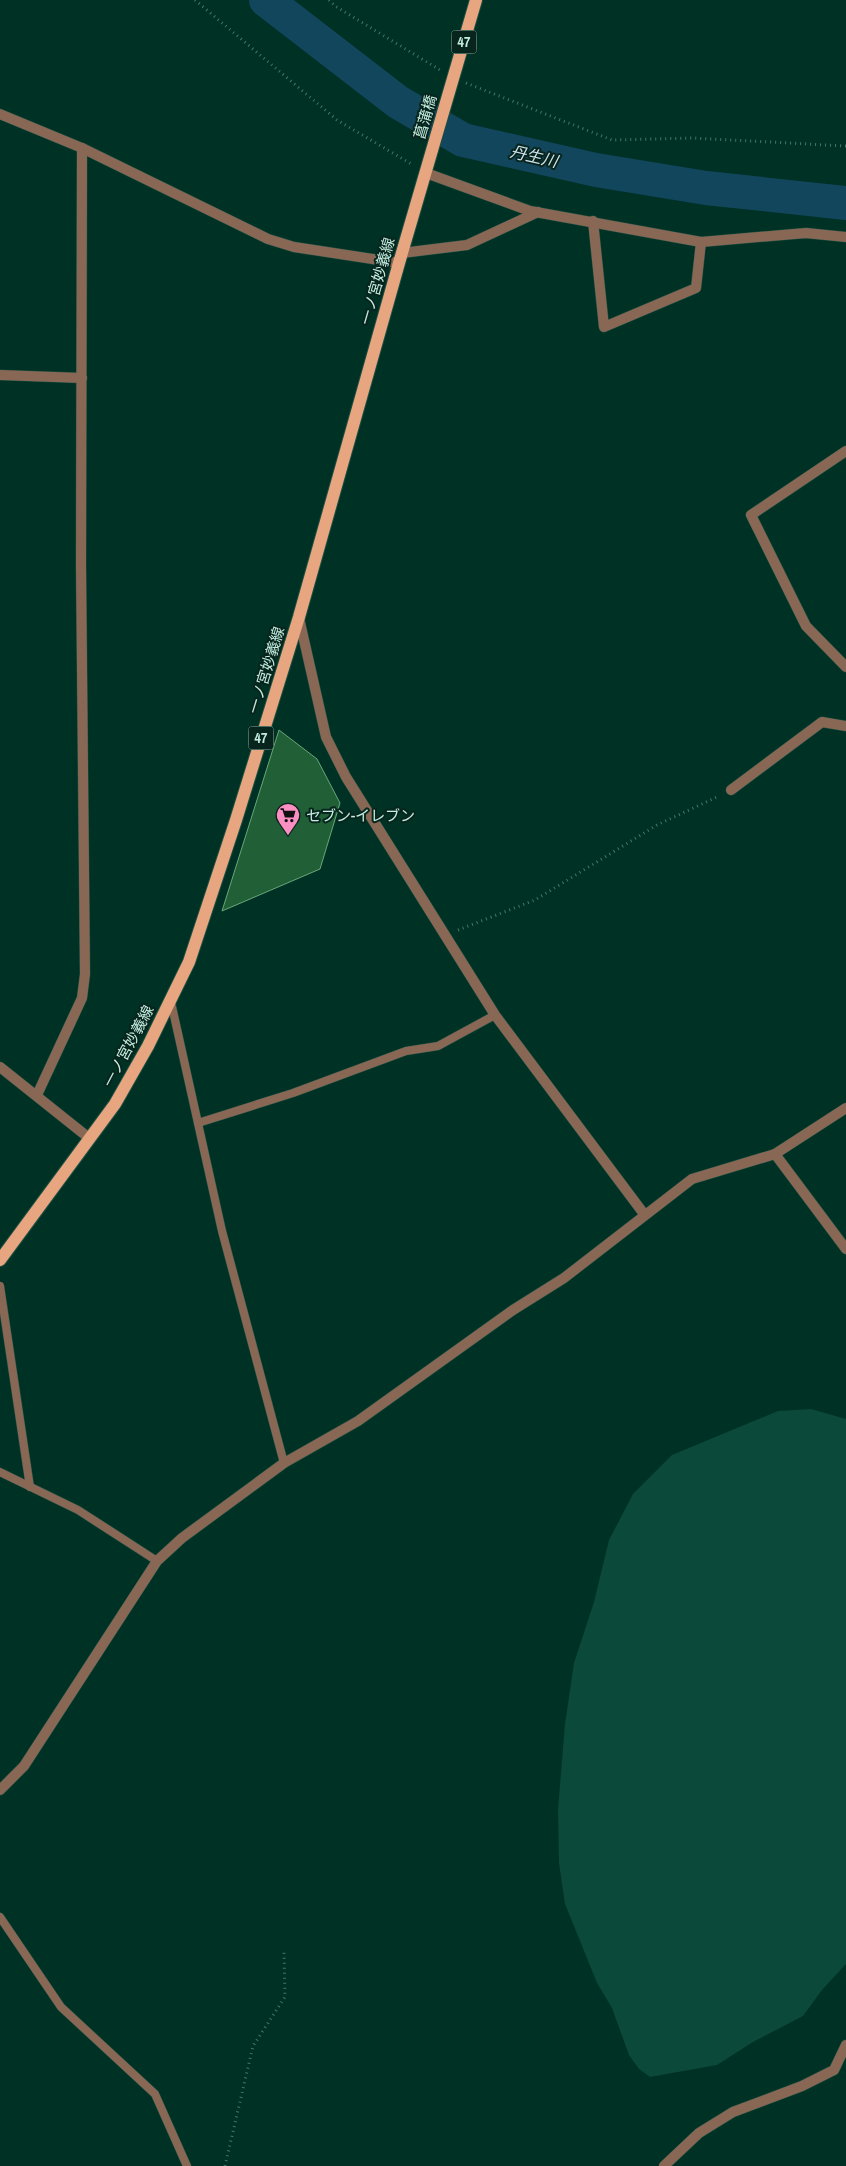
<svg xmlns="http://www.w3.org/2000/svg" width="846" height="2166" font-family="'Archivo Narrow','Noto Sans JP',sans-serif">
<rect width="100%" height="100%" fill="#003125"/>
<polygon fill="#0b493a" points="811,1409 846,1419 846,1964 822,1990 803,2016 753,2042 717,2065 650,2077 639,2069 629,2055 612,2008 597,1983 565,1904 559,1863 558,1810 565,1724 574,1663 594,1602 609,1540 633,1494 672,1455 778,1411"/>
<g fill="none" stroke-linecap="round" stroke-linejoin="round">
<polyline stroke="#11465d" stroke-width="34" points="266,0 398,102 463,140 596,170 706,188 846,203"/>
</g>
<polygon fill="#216037" stroke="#68a779" points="279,730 317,759 340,803 320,869 222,911"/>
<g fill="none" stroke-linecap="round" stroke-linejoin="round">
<g stroke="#1f4f43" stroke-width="9">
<g id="service">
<polyline points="171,1002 222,1231 284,1463"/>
<polyline points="198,1123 293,1093 406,1051 438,1046 495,1015"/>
<polyline points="0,1286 30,1487"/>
<polyline points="0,1472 78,1510 157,1561"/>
<polyline points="0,1917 61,2007 155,2094 187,2166"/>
</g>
</g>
<g stroke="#1f4f43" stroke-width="11">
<g id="minor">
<polyline points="0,114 82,148 268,239 294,247 399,263"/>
<polyline points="426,173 530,211 701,242 806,233 846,237"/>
<polyline points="593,221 604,327 696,288 701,242"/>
<polyline points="402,253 467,245 538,212"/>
<polyline points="0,375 82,378"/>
<polyline points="846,451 751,515 806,626 846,667"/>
<polyline points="299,618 326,737 346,777 495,1015 644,1214"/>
<polyline points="731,790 822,722 846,726"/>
<polyline points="37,1095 82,998 85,974 81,565 82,148"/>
<polyline points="775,1154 846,1249"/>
<polyline points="0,1790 24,1766 157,1561 182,1538 284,1463 358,1421 513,1310 564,1278 692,1179 775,1154 846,1108"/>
<polyline points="664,2166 699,2133 733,2112 802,2086 834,2070 846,2045"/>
</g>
</g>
<g stroke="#1f4f43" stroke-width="11">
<polyline id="tertiary" points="0,1067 89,1138"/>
</g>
<g stroke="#1f4f43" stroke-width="14">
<polyline id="primary" points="0,1260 115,1104 148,1046 189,962 236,820 299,617 399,263 476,0"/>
</g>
<g stroke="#477568" stroke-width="3" stroke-dasharray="1 4" stroke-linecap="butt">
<polyline points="195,0 337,120 413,165"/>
<polyline points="329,0 335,6 440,70"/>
<polyline points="466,83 612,140 693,138 846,146"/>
<polyline points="458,930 535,900 657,825 719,796"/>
<polyline points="225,2166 253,2046 285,1997 284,1951"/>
</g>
<use href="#service" stroke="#886855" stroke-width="8"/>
<use href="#minor" stroke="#886855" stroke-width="10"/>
<use href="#tertiary" stroke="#886855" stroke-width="10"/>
<use href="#primary" stroke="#e7a67f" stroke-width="12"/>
</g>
<defs>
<g id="supermarket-pin" transform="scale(1.25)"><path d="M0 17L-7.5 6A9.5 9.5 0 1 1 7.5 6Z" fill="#fc8fc1" stroke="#08251d"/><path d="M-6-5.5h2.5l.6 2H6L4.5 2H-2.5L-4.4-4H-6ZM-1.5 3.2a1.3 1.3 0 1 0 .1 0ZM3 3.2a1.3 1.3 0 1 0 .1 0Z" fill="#111"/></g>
</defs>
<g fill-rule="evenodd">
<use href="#supermarket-pin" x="288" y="815"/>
</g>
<g text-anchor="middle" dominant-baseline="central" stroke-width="4" stroke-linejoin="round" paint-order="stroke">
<g fill="#08251d" stroke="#8cb1a5" stroke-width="1">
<rect x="451.5" y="30.5" width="25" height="23" rx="4"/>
<rect x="248.5" y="726.5" width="25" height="23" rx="4"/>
</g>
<g font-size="14" font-weight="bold" fill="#c4eddf">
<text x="464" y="42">47</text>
<text x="261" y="738">47</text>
</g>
<g font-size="15" fill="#c4eddf" stroke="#08251d">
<text transform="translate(425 117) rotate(-74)">菖蒲橋</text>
<text transform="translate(377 281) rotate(-74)">一ノ宮妙義線</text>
<text transform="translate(266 670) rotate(-73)">一ノ宮妙義線</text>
<text transform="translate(128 1046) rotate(-62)">一ノ宮妙義線</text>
</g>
<g font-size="15" fill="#c4eddf" stroke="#08251d" text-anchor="start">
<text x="306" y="815">セブン-イレブン</text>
</g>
<g font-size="16" font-style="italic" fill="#cfe4f0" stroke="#08251d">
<text transform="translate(534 156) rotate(13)">丹生川</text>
</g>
</g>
</svg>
